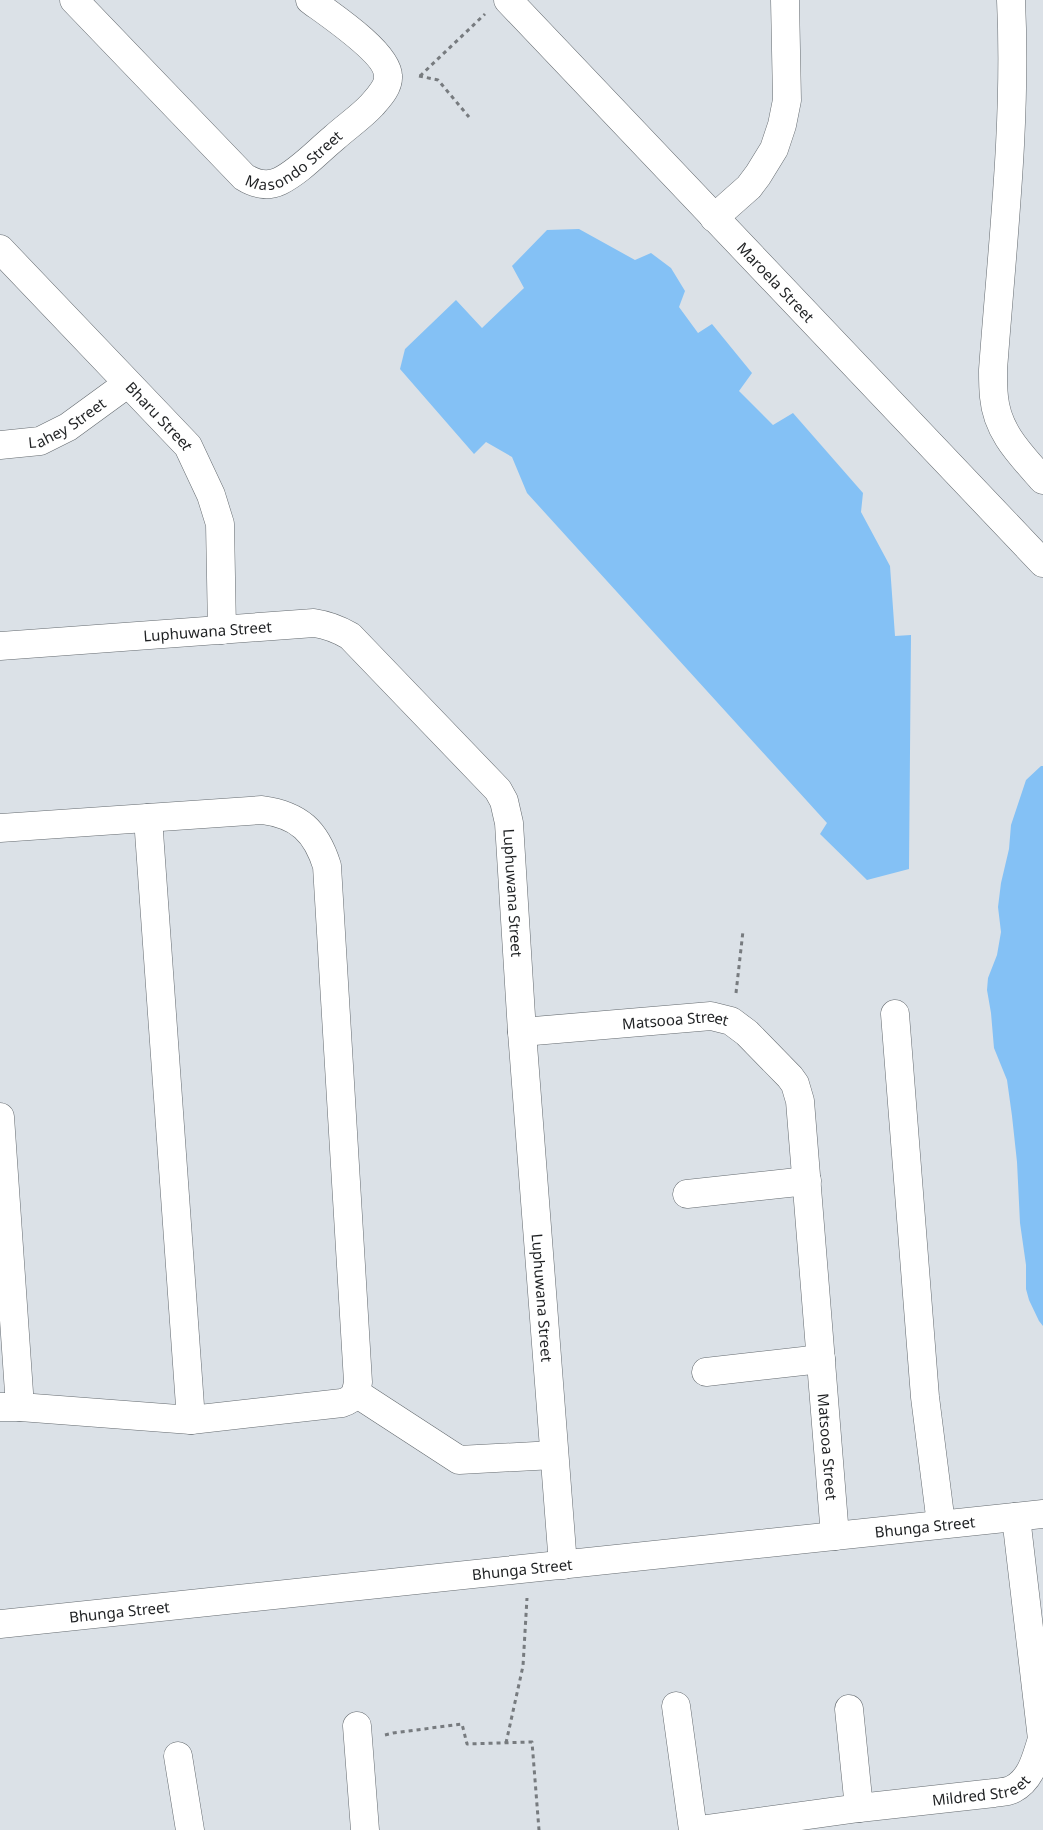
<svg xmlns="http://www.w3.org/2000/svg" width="1043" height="1830" font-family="'Noto Sans',sans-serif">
<rect width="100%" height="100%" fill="#dbe1e7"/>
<g fill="#84c1f5">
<polygon points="579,229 635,260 651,253 671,268 685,291 679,307 698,333 712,324 752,373 739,391 773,425 793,413 863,493 861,512 890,566 895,636 911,635 909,869 867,880 820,834 827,823 527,493 512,457 486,442 474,454 400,369 405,349 456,300 482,328 524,288 512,266 547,230"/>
<polygon points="1041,766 1043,766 1043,1326 1039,1321 1029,1300 1026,1289 1026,1265 1020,1223 1017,1162 1012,1116 1007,1080 994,1048 991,1013 987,990 988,978 997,955 1001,932 998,907 1001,883 1009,849 1011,825 1026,780"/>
</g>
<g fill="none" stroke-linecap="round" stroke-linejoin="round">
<g stroke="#646a6f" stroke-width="29">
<g id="minor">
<path id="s1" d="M74 0 244 177C255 184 268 187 280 181 300 171 317 152 334 138 346 127 361 117 372 105 378 98 389 87 388 76 388 53 329 14 310 0"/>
<path id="s2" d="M508 0 1043 563"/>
<path d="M1011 0C1017 123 1002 247 993 370 993 379 993 388 994 397 997 432 1021 455 1043 480"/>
<polyline points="714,218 749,187 758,175 774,149 782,125 787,100 785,0"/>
<path id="s3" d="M0 249 188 446 211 495 220 524 222 630"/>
<path id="s4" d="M0 445 40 441 68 427 127 384"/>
<path id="s5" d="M0 646 314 623C328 625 338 629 350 636L498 790 504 801 509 823 522 1032 563 1565"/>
<polyline points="148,818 191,1420"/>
<path d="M0 828 262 810C299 815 316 831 327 866L358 1382C356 1394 354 1399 342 1403L191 1420 20 1407H0"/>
<polyline points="895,1014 925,1397 941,1524"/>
<path id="s6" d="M522 1032 711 1016 731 1021 747 1033 790 1077 795 1084 800 1101 835 1536"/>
<polyline points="0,1117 20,1407"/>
<polyline points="687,1194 807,1181"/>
<polyline points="706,1372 821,1359"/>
<polyline points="356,1393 459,1460 554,1455"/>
<path id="s7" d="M0 1624 1043 1514"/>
<polyline points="676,1706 693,1830"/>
<polyline points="849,1709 859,1808"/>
<polyline points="357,1726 365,1830"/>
<polyline points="178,1756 190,1830"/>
<path id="s8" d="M699 1830 859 1808 994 1793C1000 1792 1008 1792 1013 1789 1032 1779 1036 1757 1042 1739L1016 1517"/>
</g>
</g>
<g stroke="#777b7f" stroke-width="3" stroke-dasharray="4 4" stroke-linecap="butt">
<polyline points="419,76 438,80 469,117"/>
<polyline points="420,76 485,14"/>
<polyline points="736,993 743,931"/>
<polyline points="385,1735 393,1733 462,1724 467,1744 532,1742 539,1830"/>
<polyline points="506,1743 523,1666 527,1598"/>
</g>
<use href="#minor" stroke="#fff" stroke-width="28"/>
</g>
<g text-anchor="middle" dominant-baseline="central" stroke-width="5" stroke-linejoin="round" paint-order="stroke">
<g font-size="15" fill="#1f2123" stroke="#e8eef4">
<text stroke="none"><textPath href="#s1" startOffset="304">Masondo Street</textPath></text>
<text stroke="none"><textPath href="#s2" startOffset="389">Maroela Street</textPath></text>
<text stroke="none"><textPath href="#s3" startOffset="231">Bharu Street</textPath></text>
<text stroke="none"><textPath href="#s4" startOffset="72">Lahey Street</textPath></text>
<text stroke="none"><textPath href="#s5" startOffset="208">Luphuwana Street</textPath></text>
<text stroke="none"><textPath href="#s5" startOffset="672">Luphuwana Street</textPath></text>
<text stroke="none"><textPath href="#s6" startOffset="154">Matsooa Street</textPath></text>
<text stroke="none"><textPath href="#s5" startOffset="1078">Luphuwana Street</textPath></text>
<text stroke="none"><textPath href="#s6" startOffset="665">Matsooa Street</textPath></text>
<text stroke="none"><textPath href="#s7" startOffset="930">Bhunga Street</textPath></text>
<text stroke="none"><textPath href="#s7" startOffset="525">Bhunga Street</textPath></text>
<text stroke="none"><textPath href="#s7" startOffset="120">Bhunga Street</textPath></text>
<text stroke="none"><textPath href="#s8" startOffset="285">Mildred Street</textPath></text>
</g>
</g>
</svg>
